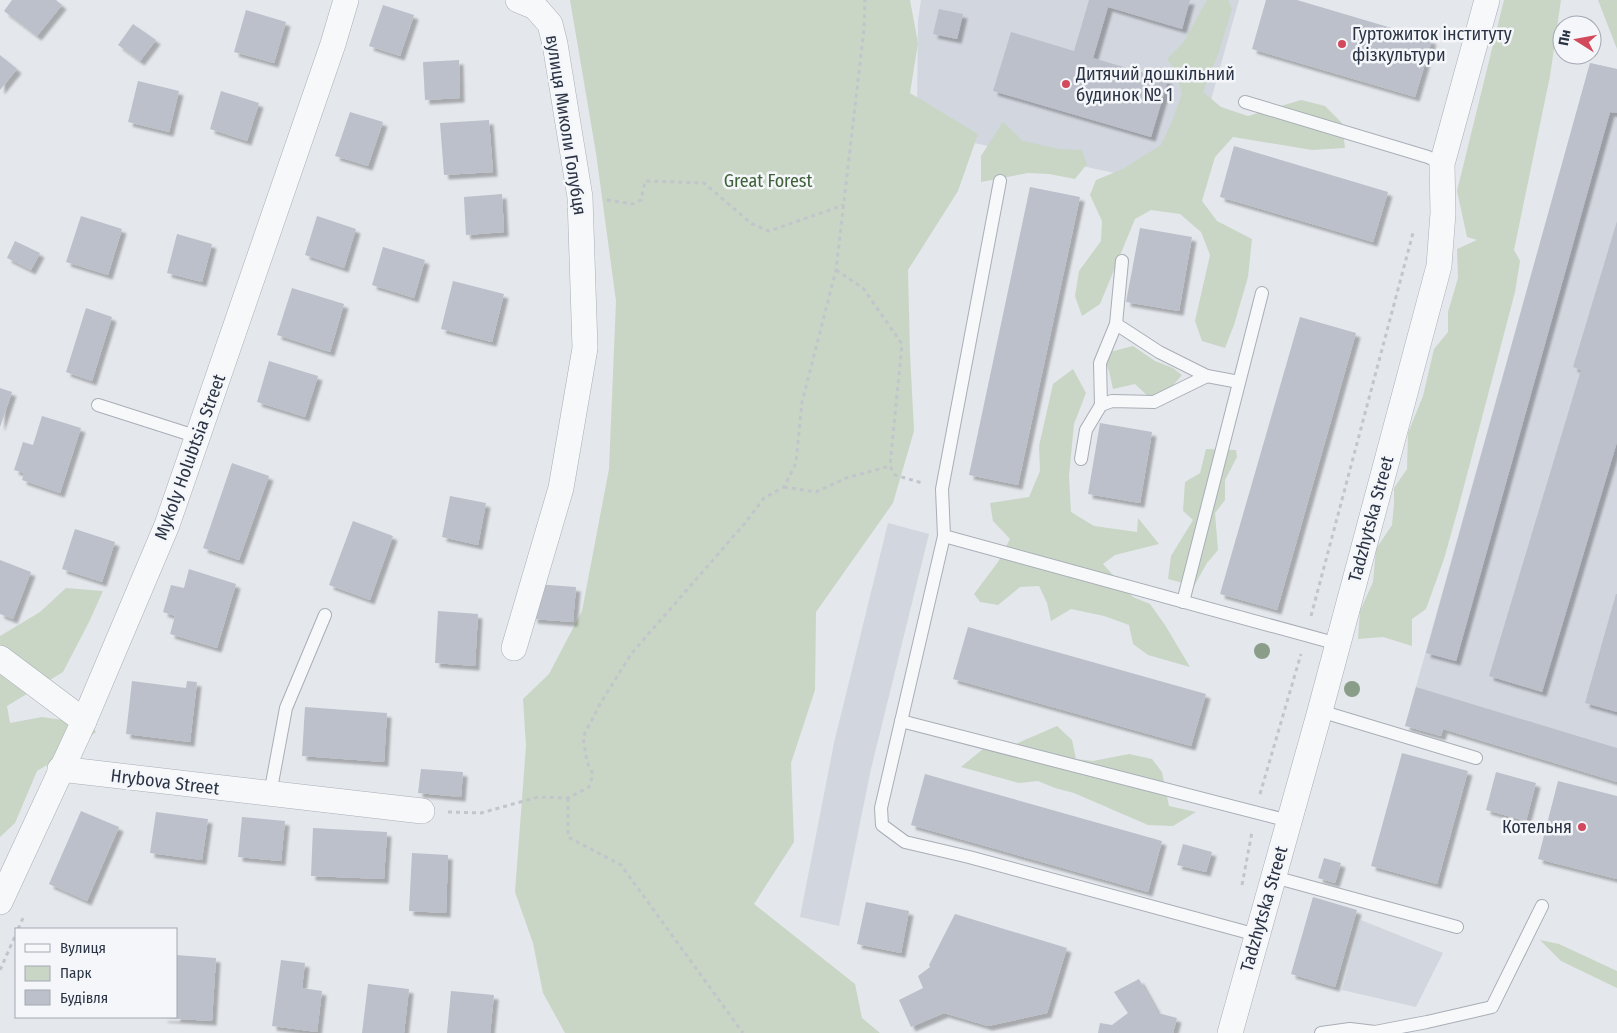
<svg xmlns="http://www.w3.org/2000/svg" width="1617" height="1033" font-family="'Fira Sans Condensed',sans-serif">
<defs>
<filter id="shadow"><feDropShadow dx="4.5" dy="4.5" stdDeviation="1" flood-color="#0004"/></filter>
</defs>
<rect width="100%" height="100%" fill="#e4e7ec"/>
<g fill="#d2d6de">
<polygon points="921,0 1239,0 1191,171 1176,186 927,133 917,112 918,21"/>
<polygon points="1590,63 1617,69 1617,779 1443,729 1405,726"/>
<polygon points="888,523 929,534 871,769 839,926 800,917 834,743"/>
<polygon points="1361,920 1443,953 1416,1007 1342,990"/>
</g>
<g fill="#c9d6c5">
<polygon points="570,0 910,0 918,43 910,93 978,134 958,191 908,270 910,353 914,431 893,503 816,612 815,690 791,763 794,842 754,904 855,984 862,1018 880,1033 565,1033 543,993 533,943 515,892 526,746 523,699 549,674 582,611 609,469 616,301 596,153"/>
<polygon points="1207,0 1228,0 1232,9 1219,52 1203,92 1221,107 1248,116 1301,100 1325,106 1342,123 1345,148 1312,150 1233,137 1215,157 1202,201 1217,221 1252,239 1248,277 1234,325 1225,348 1202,341 1195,321 1210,255 1201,232 1180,214 1151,210 1135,219 1100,304 1082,316 1075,296 1079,271 1101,241 1102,221 1090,195 1096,180 1123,169 1161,145 1171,124 1182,94 1176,72 1167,59 1183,43"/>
<polygon points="1504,0 1561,0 1550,76 1514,250 1520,261 1515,292 1458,509 1444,559 1426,609 1412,619 1412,646 1383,637 1358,639 1360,611 1373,582 1376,549 1392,525 1394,504 1394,488 1407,469 1408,433 1423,396 1434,349 1448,332 1448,312 1458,278 1457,249 1477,240 1467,237 1457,191"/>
<polygon points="1598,0 1617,0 1617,49"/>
<polygon points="1003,122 1023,141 1059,149 1082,150 1087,164 1075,179 1049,174 1028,173 981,182 981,156"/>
<polygon points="1133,346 1155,361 1173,368 1182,375 1162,398 1154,402 1135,384 1113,389 1109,371 1102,354"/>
<polygon points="1073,369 1086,393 1074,424 1069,476 1071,512 1094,526 1137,532 1138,518 1159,544 1115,555 1103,564 1133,597 1150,604 1165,625 1190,667 1148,655 1133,644 1129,625 1104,616 1071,609 1051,621 1047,603 1039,586 1020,587 998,605 980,602 974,594 998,562 1010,539 993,521 990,503 1029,497 1040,471 1039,446 1053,384"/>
<polygon points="1206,449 1236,450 1237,457 1225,480 1225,500 1215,513 1218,550 1207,563 1194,586 1168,579 1171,556 1193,520 1183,511 1185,482 1200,473"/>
<polygon points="66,588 103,591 89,622 63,672 7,706 10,723 42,717 91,724 96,732 72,750 37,771 15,823 0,837 0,636 40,612"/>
<path d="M1057 726 1072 740 1076 759 1093 761 1129 754 1152 759 1162 772 1169 806 1196 812 1173 826 1148 825 1074 793 1055 788 1038 781 1019 783 961 767 983 749 1001 753C1018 741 1038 735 1057 726Z"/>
<polygon points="1540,940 1559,944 1617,971 1617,988 1561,961"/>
</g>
<g fill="#bbc0ca" filter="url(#shadow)">
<polygon points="12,0 56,0 62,5 37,36 4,11"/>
<polygon points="1089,0 1190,0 1182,29 1108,7 1093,58 1168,80 1151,137 993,91 1011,32 1074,51"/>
<polygon points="1266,0 1297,0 1432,40 1415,97 1252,49"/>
<polygon points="383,5 414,15 400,56 369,46"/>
<polygon points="939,9 963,14 957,39 933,34"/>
<polygon points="246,10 286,22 274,63 234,52"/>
<polygon points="133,24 156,40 140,61 118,45"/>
<polygon points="0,55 17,69 0,90"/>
<polygon points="459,60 460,98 425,100 423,62"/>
<polygon points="1590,63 1617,69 1617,113 1610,112 1456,661 1426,653"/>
<polygon points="138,81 179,91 169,132 128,122"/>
<polygon points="221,91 259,103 247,141 210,129"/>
<polygon points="350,112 383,122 368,166 335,156"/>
<polygon points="489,120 493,172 444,175 440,123"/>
<polygon points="1234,146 1388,192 1373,242 1220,197"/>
<polygon points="1030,187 1080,197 1018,485 969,475"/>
<polygon points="502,194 504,232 466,235 464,197"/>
<polygon points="81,216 122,229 108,275 66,262"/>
<polygon points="317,216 356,229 344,268 305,255"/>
<polygon points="1617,221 1617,442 1542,692 1489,676 1581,370 1573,367"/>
<polygon points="1140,228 1192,237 1179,311 1126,302"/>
<polygon points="177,234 212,244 202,282 167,273"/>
<polygon points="15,241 40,253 31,270 7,258"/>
<polygon points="383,247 425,260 414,298 372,285"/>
<polygon points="453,281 504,294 492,342 441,329"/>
<polygon points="292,288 344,304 330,352 277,335"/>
<polygon points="86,308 112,317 92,381 66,372"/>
<polygon points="1300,317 1356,333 1277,610 1220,594"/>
<polygon points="269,361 318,376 305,417 257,402"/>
<polygon points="0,388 12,392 0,427"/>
<polygon points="42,416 81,428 60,493 22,480 24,473 14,470 23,442 33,445"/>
<polygon points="1100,423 1152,432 1140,503 1088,494"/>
<polygon points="232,463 269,476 239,560 203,548"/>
<polygon points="450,496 486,503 478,545 442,537"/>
<polygon points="353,521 393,536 370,600 329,585"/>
<polygon points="75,529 115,542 102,582 62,569"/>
<polygon points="0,560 31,572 13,619 0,614"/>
<polygon points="189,569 236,584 217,648 170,634 175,616 163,612 171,585 184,588"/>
<polygon points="535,584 576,587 573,622 533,619"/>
<polygon points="1616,594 1617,594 1617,712 1585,703"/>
<polygon points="438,611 478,614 475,666 435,663"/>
<polygon points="968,627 1206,694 1191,746 953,679"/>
<polygon points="132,681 186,688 187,681 197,682 190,742 126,734"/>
<polygon points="1416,687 1617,748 1617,782 1443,729 1441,736 1405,726"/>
<polygon points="305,707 387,713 384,762 302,756"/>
<polygon points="1402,753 1468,771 1437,884 1371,866"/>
<polygon points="421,769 463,772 461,797 418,793"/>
<polygon points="1496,772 1536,783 1526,821 1486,810"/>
<polygon points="925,774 1162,841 1148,892 911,825"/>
<polygon points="1558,781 1617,796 1617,879 1538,859"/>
<polygon points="81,811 119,827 87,901 49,884"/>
<polygon points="156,812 208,819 202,860 150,853"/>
<polygon points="242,817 285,821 281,861 238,857"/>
<polygon points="313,828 387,832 384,879 311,876"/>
<polygon points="1183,844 1212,852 1206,872 1177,865"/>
<polygon points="412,853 448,855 446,913 409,911"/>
<polygon points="1324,858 1341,863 1335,883 1318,878"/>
<polygon points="1313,897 1357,910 1335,987 1291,974"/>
<polygon points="866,902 909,911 901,953 857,944"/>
<polygon points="955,914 1067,948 1047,1013 988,1026 944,1013 911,1027 899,1000 923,988 918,976 930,967 929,965"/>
<polygon points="176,955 216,958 212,1021 163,1018 163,1017 176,1017"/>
<polygon points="281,960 305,963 302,988 322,991 317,1032 272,1026"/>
<polygon points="1139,979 1158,1013 1177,1018 1173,1033 1098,1033 1100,1023 1112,1025 1128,1013 1114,992"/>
<polygon points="368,984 409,989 404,1033 362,1033"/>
<polygon points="451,991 494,995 490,1033 447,1033"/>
</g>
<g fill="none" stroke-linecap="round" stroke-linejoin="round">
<g stroke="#a9aeb7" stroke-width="14">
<g id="lane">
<polyline points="1245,102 1428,157 1442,164"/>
<polyline points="1000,181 942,489 944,536 1338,644"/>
<polyline points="1122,261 1116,324 1159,352 1207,376 1239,382"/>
<polyline points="98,405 198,437"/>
<polyline points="1101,405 1100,363 1116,324"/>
<polyline points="1081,459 1086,430 1101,405 1112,401 1154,402 1207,376"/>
<polyline points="944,536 881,808 882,825 905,842 969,857 1257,935"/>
<polyline points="1183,602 1262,293"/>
<polyline points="1320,711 1476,758"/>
<polyline points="901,721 1289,821"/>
<polyline points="270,794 286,708 325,615"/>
<polyline points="1274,877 1457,927"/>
<polyline points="1321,1033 1350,1029 1375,1032 1427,1022 1492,1007 1542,906"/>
</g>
</g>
<g stroke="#a9aeb7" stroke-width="26">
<g id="street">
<polyline points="514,648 561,488 585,348 580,197 555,44 550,24 535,7 518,0"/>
<polyline points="0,658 84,721"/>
<polyline points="60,769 422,811"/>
<polyline points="0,902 84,721 167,525 333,44 346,0"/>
<polyline points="1230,1033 1320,711 1439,266 1443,213 1442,164 1487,0"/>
</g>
</g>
<g stroke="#c2c5cb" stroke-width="3" stroke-dasharray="4 4" stroke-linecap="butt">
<polyline points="607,200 633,204 641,200 645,181 704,183 752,224 769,231 844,205"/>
<polyline points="836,270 863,288 902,344 890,466"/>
<polyline points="784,487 816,492 846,478 890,466 895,475 922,483"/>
<polyline points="1311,616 1413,233"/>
<polyline points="1260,794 1301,654"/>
<polyline points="568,798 568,837 621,865 743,1033"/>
<polyline points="448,812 481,813 538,797 568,798 589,787 593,774 587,762 583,737 600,704 631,654 746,522 764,498 784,487 796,463 802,402 836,270 864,29 865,0"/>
<polyline points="1242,885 1252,832"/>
<polyline points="18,929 24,916"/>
<polyline points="0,970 16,934"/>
</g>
<use href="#lane" stroke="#f7f8fa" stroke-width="12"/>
<use href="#street" stroke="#f7f8fa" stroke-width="25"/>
</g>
<g fill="#899d89">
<circle cx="1262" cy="651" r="8"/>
<circle cx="1352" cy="689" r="8"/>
</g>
<g fill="#d1495b" stroke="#f4f6f9" stroke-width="2">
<circle cx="1342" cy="44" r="5"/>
<circle cx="1066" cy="84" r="5"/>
<circle cx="1582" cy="827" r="5"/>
</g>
<g text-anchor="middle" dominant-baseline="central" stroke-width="5" stroke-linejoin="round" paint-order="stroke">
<g font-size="18" fill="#2b3445" stroke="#f4f6f9" text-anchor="start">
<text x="1352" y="34">Гуртожиток інституту<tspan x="1352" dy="21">фізкультури</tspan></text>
<text x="1076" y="74">Дитячий дошкільний<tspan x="1076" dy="21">будинок № 1</tspan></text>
<text x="1572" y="827" text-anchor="end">Котельня</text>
</g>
<g font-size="18" fill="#2b3445" stroke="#f4f6f9">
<text transform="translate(566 125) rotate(81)">вулиця Миколи Голубця</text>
<text transform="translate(190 457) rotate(-70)">Mykoly Holubtsia Street</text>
<text transform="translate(1371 519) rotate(-75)">Tadzhytska Street</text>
<text transform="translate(165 782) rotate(7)">Hrybova Street</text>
<text transform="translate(1264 909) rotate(-74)">Tadzhytska Street</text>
</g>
<g font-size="18" fill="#3f6138" stroke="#f4f6f9">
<text x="768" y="181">Great Forest</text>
</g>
</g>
<rect x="15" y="928" width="162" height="90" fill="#f4f6f9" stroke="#a4a8b1"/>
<rect x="25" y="944" width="25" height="8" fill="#f7f8fa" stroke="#a4a8b1"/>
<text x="60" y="953" font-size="15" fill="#2b3445">Вулиця</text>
<rect x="25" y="966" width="25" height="15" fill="#c9d6c5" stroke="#a4a8b1"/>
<text x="60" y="978" font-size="15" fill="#2b3445">Парк</text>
<rect x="25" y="990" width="25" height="15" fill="#bbc0ca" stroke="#a4a8b1"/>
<text x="60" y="1003" font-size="15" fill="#2b3445">Будівля</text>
<g transform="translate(1577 40) rotate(281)"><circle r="24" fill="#f4f6f9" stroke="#a4a8b1"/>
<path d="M0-4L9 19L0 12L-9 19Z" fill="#d1495b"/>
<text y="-8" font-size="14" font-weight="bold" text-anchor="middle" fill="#2b3445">Пн</text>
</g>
</svg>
